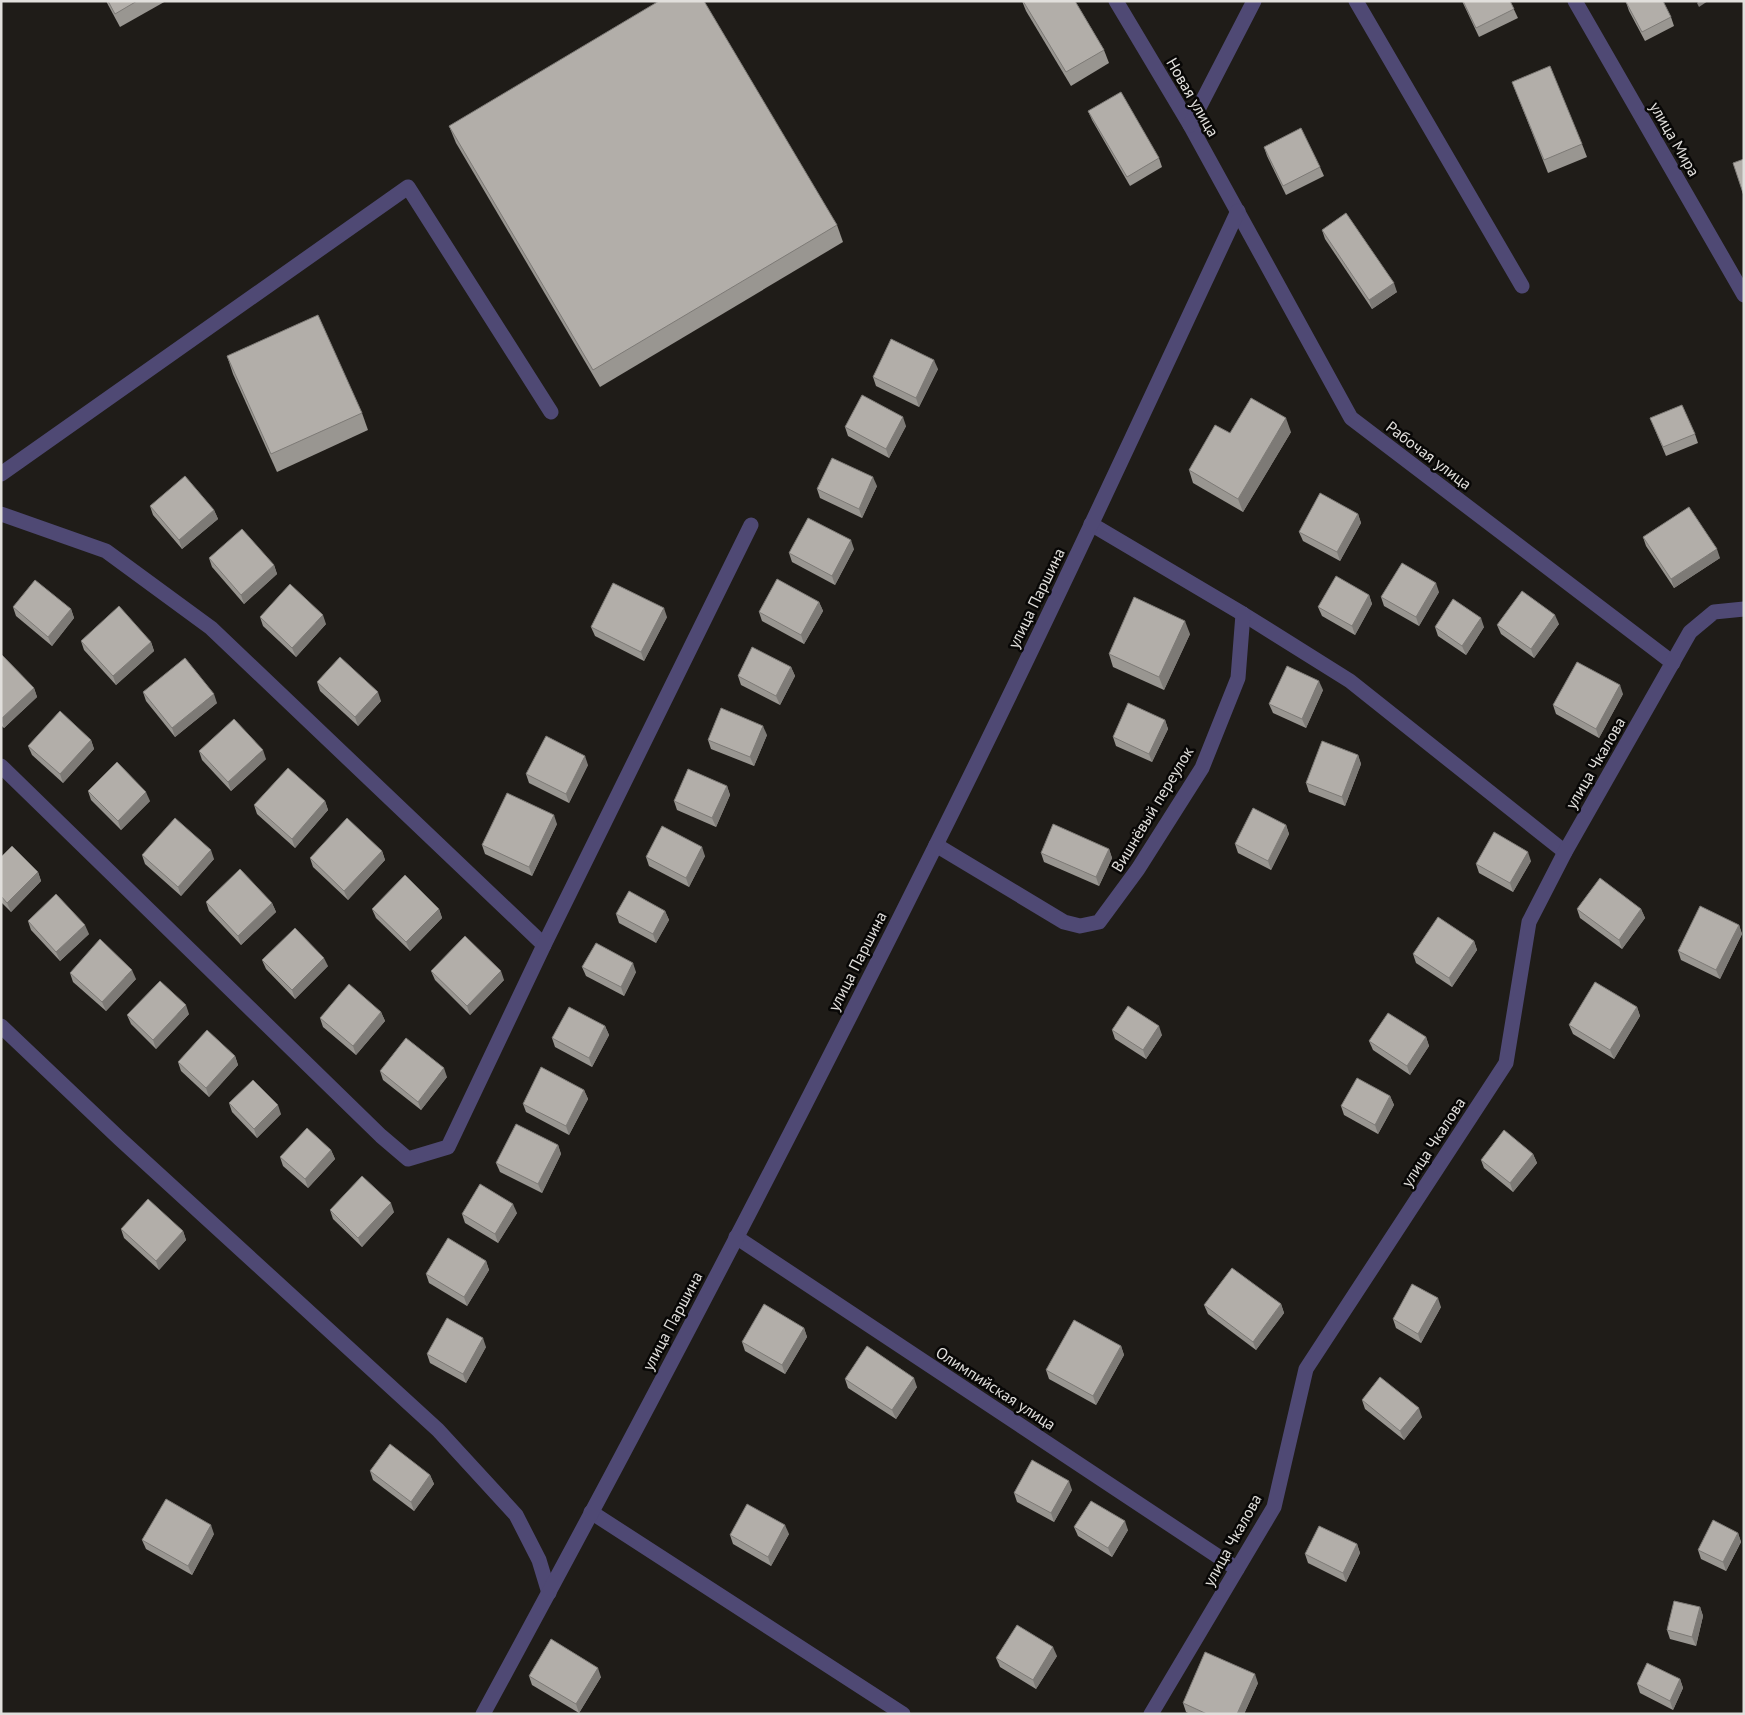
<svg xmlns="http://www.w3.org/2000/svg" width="1745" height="1715" font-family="'PT Sans',sans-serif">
<rect width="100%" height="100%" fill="#1f1c18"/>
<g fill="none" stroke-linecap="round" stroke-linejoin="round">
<g stroke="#4f4974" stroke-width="15">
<polyline points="1116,1 1190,125 1351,418 1673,663"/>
<polyline points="1356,1 1522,286"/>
<polyline points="1575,1 1744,295"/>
<polyline points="1190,125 1254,1"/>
<polyline points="1,474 408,187 551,412"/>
<polyline points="1,514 106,551 211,628 544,945"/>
<polyline points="1091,524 1243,614 1350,681 1565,852"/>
<polyline points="1,766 381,1136 408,1159 448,1147 544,945 751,525"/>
<polyline points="936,845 1064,922 1080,926 1099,922 1138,869 1202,768 1238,678 1243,614"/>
<polyline points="1,1026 120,1139 438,1430 516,1515 539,1560 549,1593"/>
<polyline points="736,1237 1237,1569"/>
<polyline points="591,1512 903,1714"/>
<path d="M483 1714C639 1427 791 1137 936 845 1041 635 1139 423 1238 211"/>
<polyline points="1151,1714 1274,1507 1306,1369 1506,1063 1529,922 1565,852 1690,632 1714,612 1744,609"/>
</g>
</g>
<g fill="#999691">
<polygon points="106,1 166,1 120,27"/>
<polygon points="1022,1 1075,1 1104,50 1109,63 1071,86 1026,11"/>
<polygon points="1462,1 1510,1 1518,18 1479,37"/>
<polygon points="1626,2 1671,17 1674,26 1645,41 1629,11"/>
<polygon points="1512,82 1582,144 1587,157 1548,173"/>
<polygon points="1088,111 1159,158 1162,167 1130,186 1092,120"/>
<polygon points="449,126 837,225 843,242 600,387 456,143"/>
<polygon points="1264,147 1320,167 1324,176 1286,195 1267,156"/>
<polygon points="1322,230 1397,292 1372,309 1325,239"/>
<polygon points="227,356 362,413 368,430 277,472 233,374"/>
<polygon points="938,369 919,407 876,386 873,377"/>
<polygon points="1650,418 1695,434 1698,443 1666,456"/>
<polygon points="906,426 889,458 848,436 845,427"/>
<polygon points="1291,432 1243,512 1193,483 1189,470 1230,433"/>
<polygon points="877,486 862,518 820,498 817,489"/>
<polygon points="150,506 214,510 218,519 182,549 153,515"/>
<polygon points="1358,514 1361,523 1340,561 1303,541 1299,532"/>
<polygon points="1643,537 1720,558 1674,588 1646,546"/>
<polygon points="854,549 835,585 792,562 789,553"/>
<polygon points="209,558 274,565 277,574 244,604 212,567"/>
<polygon points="1439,592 1419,626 1384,606 1381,597"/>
<polygon points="1369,595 1372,604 1355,635 1322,616 1318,607"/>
<polygon points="819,602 823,611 804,644 762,621 759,612"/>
<polygon points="13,607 71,609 74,618 52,646 16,616"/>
<polygon points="260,617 326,624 296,657 263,626"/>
<polygon points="667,617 644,661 595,636 591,627"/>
<polygon points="1559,624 1534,658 1501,634 1497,625"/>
<polygon points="1435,627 1484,627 1466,655 1438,636"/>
<polygon points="1190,634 1164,690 1113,667 1109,654"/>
<polygon points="81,641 151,642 154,651 116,685 84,650"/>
<polygon points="1,654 34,688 37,697 4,728 1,725"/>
<polygon points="791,667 795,676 780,705 741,685 738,676"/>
<polygon points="317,682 381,701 358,726 320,691"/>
<polygon points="1323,690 1306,728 1273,713 1269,704"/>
<polygon points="143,692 217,703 175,737 146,701"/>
<polygon points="1623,694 1599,738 1556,714 1553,705"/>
<polygon points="1165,720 1168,729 1152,762 1116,746 1113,737"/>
<polygon points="767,735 754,766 711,749 708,740"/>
<polygon points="91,740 94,749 63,783 32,755 28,746"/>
<polygon points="199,751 266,759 231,791 202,760"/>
<polygon points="1358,755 1361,764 1345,806 1309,792 1306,783"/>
<polygon points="588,765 569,803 529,783 526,774"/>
<polygon points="727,786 730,795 716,827 677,810 674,801"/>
<polygon points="88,791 150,801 121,830 91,800"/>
<polygon points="325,801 328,810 295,848 257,814 254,805"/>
<polygon points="557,824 532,876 485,854 482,845"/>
<polygon points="1286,825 1289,834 1271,870 1238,853 1235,844"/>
<polygon points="1109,849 1112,858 1099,886 1044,862 1041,853"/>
<polygon points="382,851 385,860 348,900 313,867 310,858"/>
<polygon points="142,855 214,859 181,896 145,864"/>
<polygon points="705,856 689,887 649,866 646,857"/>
<polygon points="1,857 38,872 41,881 11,912 1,902"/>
<polygon points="1531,861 1513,892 1479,873 1476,864"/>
<polygon points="206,902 272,903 276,912 241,945 209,911"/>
<polygon points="372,909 439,909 442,918 410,951 376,918"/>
<polygon points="1577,909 1641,909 1645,918 1622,949 1580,918"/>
<polygon points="665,911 669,920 656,943 619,923 616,914"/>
<polygon points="28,921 89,934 60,961 31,930"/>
<polygon points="1739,925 1742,934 1720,979 1681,960 1678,951"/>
<polygon points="1474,941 1477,950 1452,987 1416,963 1413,954"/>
<polygon points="262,960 328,966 295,999 266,969"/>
<polygon points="582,967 636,972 624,996 586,976"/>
<polygon points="431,971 504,980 470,1015 435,980"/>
<polygon points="70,973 136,979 106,1011 73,982"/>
<polygon points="1637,1007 1640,1016 1614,1059 1573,1034 1569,1025"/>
<polygon points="381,1012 385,1021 356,1055 323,1027 320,1018"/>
<polygon points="189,1014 156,1049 131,1024 127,1015"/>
<polygon points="605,1026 609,1035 592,1067 555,1047 552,1038"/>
<polygon points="1112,1030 1162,1035 1146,1059 1115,1039"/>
<polygon points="1426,1037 1429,1046 1410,1075 1373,1050 1369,1041"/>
<polygon points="235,1056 238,1065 209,1097 181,1071 178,1062"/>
<polygon points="380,1071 447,1077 421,1110 383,1080"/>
<polygon points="584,1090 588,1099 569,1135 526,1112 523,1104"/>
<polygon points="1390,1096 1394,1105 1378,1134 1344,1115 1341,1106"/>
<polygon points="229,1103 281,1114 257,1138 232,1112"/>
<polygon points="558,1145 561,1154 542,1193 500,1172 496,1163"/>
<polygon points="331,1150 335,1159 308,1188 283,1166 280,1157"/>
<polygon points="1533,1154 1537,1163 1513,1192 1484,1168 1481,1160"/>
<polygon points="330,1210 394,1212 362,1247 333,1219"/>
<polygon points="517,1213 498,1243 465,1223 462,1214"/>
<polygon points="121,1229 183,1231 186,1240 159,1270 124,1238"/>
<polygon points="486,1261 489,1270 467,1306 429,1283 426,1274"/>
<polygon points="1281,1304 1284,1313 1256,1350 1208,1314 1204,1305"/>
<polygon points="1441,1307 1421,1343 1396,1328 1393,1319"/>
<polygon points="804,1328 807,1337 785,1374 745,1351 742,1342"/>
<polygon points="1121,1346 1124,1355 1096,1405 1049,1379 1046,1370"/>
<polygon points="486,1347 466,1383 430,1363 427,1354"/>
<polygon points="845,1379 917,1387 896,1419 848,1388"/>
<polygon points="1362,1400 1422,1417 1404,1440 1365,1409"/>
<polygon points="370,1471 430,1475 434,1484 414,1511 373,1480"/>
<polygon points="1072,1490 1054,1522 1017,1502 1014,1493"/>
<polygon points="1074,1527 1128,1530 1112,1557 1078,1536"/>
<polygon points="1738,1533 1741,1542 1726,1571 1701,1559 1698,1550"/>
<polygon points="214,1534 192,1575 146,1549 142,1540"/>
<polygon points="789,1534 771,1566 733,1544 730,1535"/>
<polygon points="1357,1544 1360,1553 1346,1582 1308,1563 1305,1554"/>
<polygon points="1700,1607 1703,1616 1696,1646 1670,1639 1667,1630"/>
<polygon points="1057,1656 1036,1689 1000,1667 996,1658"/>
<polygon points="529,1676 601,1677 579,1713 532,1685"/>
<polygon points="1680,1679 1683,1688 1673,1710 1640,1693 1637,1684"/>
<polygon points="1258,1683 1244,1714 1190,1714 1186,1712 1183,1703"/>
</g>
<g fill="#7d7a76">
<polygon points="1699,1 1708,1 1699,7 1697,3"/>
<polygon points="1394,283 1397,292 1372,309 1369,300"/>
<polygon points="934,360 938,369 919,407 916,398"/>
<polygon points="903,417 906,426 889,458 886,449"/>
<polygon points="1286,418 1291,432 1243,512 1238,499"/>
<polygon points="873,477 877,486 862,518 859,509"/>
<polygon points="214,510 218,519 182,549 179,540"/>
<polygon points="1358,514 1361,523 1340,561 1337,552"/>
<polygon points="851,540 854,549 835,585 832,576"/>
<polygon points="1717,549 1720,558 1674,588 1671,579"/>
<polygon points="274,565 277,574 244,604 241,595"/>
<polygon points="1436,583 1439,592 1419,626 1416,617"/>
<polygon points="1369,595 1372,604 1355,635 1352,626"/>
<polygon points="819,602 823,611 804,644 801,635"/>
<polygon points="664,608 667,617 644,661 641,652"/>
<polygon points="71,609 74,618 52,646 48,637"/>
<polygon points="323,615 326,624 296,657 292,648"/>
<polygon points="1555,615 1559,624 1534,658 1531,649"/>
<polygon points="1481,618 1484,627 1466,655 1462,646"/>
<polygon points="1185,621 1190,634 1164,690 1159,677"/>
<polygon points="151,642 154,651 116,685 113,676"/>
<polygon points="791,667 795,676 780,705 776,696"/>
<polygon points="1319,681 1323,690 1306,728 1302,719"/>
<polygon points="1620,685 1623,694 1599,738 1596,729"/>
<polygon points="34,688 37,697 4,728 1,719"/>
<polygon points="378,692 381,701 358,726 355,717"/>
<polygon points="214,694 217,703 175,737 172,728"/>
<polygon points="1165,720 1168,729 1152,762 1149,754"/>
<polygon points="763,726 767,735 754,766 750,757"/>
<polygon points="91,740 94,749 63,783 60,774"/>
<polygon points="263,750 266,759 231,791 228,782"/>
<polygon points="1358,755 1361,764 1345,806 1342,797"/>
<polygon points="585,756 588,765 569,803 566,794"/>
<polygon points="727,786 730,795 716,827 712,818"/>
<polygon points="146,792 150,801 121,830 118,821"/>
<polygon points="325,801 328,810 295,848 292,839"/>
<polygon points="554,815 557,824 532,876 529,867"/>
<polygon points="1286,825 1289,834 1271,870 1268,861"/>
<polygon points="702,847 705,856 689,887 686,878"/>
<polygon points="1109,849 1112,858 1099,886 1096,877"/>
<polygon points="211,850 214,859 181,896 178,887"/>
<polygon points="382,851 385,860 348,900 344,891"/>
<polygon points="1528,852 1531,861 1513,892 1510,883"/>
<polygon points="38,872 41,881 11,912 7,903"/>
<polygon points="272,903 276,912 241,945 238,936"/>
<polygon points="439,909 442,918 410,951 406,942"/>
<polygon points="1641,909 1645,918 1622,949 1619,940"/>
<polygon points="665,911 669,920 656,943 653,934"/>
<polygon points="85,925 89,934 60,961 56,952"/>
<polygon points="1739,925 1742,934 1720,979 1716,970"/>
<polygon points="1474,941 1477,950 1452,987 1449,978"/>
<polygon points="324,958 328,966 295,999 292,990"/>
<polygon points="633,963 636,972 624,996 621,987"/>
<polygon points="132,970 136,979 106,1011 102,1002"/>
<polygon points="501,971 504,980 470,1015 467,1006"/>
<polygon points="186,1005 189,1014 156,1049 153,1040"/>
<polygon points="1637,1007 1640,1016 1614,1059 1610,1050"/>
<polygon points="381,1012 385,1021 356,1055 353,1046"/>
<polygon points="605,1026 609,1035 592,1067 589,1058"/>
<polygon points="1159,1026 1162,1035 1146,1059 1143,1050"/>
<polygon points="1426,1037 1429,1046 1410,1075 1407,1066"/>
<polygon points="235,1056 238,1065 209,1097 206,1088"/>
<polygon points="444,1068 447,1077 421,1110 418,1102"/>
<polygon points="584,1090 588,1099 569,1135 566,1126"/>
<polygon points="1390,1096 1394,1105 1378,1134 1375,1125"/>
<polygon points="278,1105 281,1114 257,1138 254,1129"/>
<polygon points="558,1145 561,1154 542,1193 538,1184"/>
<polygon points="331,1150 335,1159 308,1188 305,1179"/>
<polygon points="1533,1154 1537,1163 1513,1192 1510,1183"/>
<polygon points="391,1203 394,1212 362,1247 358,1238"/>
<polygon points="513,1204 517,1213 498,1243 495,1234"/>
<polygon points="183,1231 186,1240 159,1270 156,1261"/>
<polygon points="486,1261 489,1270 467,1306 464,1297"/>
<polygon points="1438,1298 1441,1307 1421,1343 1418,1334"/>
<polygon points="1281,1304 1284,1313 1256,1350 1253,1342"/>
<polygon points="804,1328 807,1337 785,1374 782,1365"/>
<polygon points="483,1338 486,1347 466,1383 463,1374"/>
<polygon points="1121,1346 1124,1355 1096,1405 1093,1396"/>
<polygon points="914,1378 917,1387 896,1419 892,1410"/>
<polygon points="1419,1408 1422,1417 1404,1440 1400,1431"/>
<polygon points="430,1475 434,1484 414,1511 411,1502"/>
<polygon points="1069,1481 1072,1490 1054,1522 1051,1513"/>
<polygon points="1125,1521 1128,1530 1112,1557 1108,1548"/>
<polygon points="211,1525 214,1534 192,1575 188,1566"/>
<polygon points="785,1525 789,1534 771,1566 768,1557"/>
<polygon points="1738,1533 1741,1542 1726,1571 1723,1562"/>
<polygon points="1357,1544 1360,1553 1346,1582 1343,1573"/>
<polygon points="1700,1607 1703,1616 1696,1646 1692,1637"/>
<polygon points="1053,1647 1057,1656 1036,1689 1033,1680"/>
<polygon points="598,1668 601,1677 579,1713 576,1704"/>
<polygon points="1255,1674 1258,1683 1244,1714 1237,1714"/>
<polygon points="1680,1679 1683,1688 1673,1710 1670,1701"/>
</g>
<g fill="#b2aea9" stroke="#7d7a76">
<polygon points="108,1 137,1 115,14"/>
<polygon points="659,1 704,1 837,225 593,370 449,126"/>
<polygon points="1023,1 1075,1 1104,50 1066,72"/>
<polygon points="1463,1 1510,1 1514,9 1476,28"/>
<polygon points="1627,1 1663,1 1671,17 1642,32 1626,2"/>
<polygon points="1550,66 1582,144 1544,160 1512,82"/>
<polygon points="1121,92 1159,158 1127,177 1088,111"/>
<polygon points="1301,128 1320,167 1283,186 1264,147"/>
<polygon points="1744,159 1744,196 1733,163"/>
<polygon points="1346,213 1394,283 1369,300 1322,230"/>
<polygon points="318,315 362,413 271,454 227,356"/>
<polygon points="891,339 934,360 916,398 873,377"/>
<polygon points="862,395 903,417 886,449 845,427"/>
<polygon points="1251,398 1286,418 1238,499 1189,470 1215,425 1230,433"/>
<polygon points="1682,405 1695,434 1663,447 1650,418"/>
<polygon points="832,458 873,477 859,509 817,489"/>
<polygon points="185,476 214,510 179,540 150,506"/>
<polygon points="1320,493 1358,514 1337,552 1299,532"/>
<polygon points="1689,507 1717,549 1671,579 1643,537"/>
<polygon points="808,518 851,540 832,576 789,553"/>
<polygon points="242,529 274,565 241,595 209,558"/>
<polygon points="1402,563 1436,583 1416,617 1381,597"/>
<polygon points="1336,576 1369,595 1352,626 1318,607"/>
<polygon points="777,579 819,602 801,635 759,612"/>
<polygon points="35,580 71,609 48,637 13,607"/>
<polygon points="613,583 664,608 641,652 591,627"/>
<polygon points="290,584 323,615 292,648 260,617"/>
<polygon points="1522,591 1555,615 1531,649 1497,625"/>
<polygon points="1134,597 1185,621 1159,677 1109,654"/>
<polygon points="1453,599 1481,618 1462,646 1435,627"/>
<polygon points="119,606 151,642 113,676 81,641"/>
<polygon points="752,647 791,667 776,696 738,676"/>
<polygon points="1,654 34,688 1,719"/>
<polygon points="340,657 378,692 355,717 317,682"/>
<polygon points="185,658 214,694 172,728 143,692"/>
<polygon points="1577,662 1620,685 1596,729 1553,705"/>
<polygon points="1287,666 1319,681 1302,719 1269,704"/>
<polygon points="1128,703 1165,720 1149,754 1113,737"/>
<polygon points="721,708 763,726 750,757 708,740"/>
<polygon points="60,711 91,740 60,774 28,746"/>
<polygon points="234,719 263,750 228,782 199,751"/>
<polygon points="546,736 585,756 566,794 526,774"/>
<polygon points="1322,741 1358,755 1342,797 1306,783"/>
<polygon points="117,762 146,792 118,821 88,791"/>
<polygon points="288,768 325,801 292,839 254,805"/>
<polygon points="688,769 727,786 712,818 674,801"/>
<polygon points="507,793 554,815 529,867 482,845"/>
<polygon points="1253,808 1286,825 1268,861 1235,844"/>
<polygon points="175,818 211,850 178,887 142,855"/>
<polygon points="347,818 382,851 344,891 310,858"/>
<polygon points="1053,824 1109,849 1096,877 1041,853"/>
<polygon points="662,826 702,847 686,878 646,857"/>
<polygon points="1494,832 1528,852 1510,883 1476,864"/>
<polygon points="12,846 38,872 7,903 1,896 1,857"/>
<polygon points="240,869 272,903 238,936 206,902"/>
<polygon points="405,875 439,909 406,942 372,909"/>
<polygon points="1600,878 1641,909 1619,940 1577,909"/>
<polygon points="629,891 665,911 653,934 616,914"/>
<polygon points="56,894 85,925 56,952 28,921"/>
<polygon points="1700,906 1739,925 1716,970 1678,951"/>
<polygon points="1438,917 1474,941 1449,978 1413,954"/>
<polygon points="295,928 324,958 292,990 262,960"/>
<polygon points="465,936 501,971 467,1006 431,971"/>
<polygon points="100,939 132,970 102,1002 70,973"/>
<polygon points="596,943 633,963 621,987 582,967"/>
<polygon points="160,981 186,1005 153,1040 127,1015"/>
<polygon points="1595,982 1637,1007 1610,1050 1569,1025"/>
<polygon points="349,984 381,1012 353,1046 320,1018"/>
<polygon points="1128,1006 1159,1026 1143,1050 1112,1030"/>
<polygon points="569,1007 605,1026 589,1058 552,1038"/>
<polygon points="1388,1013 1426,1037 1407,1066 1369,1041"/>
<polygon points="207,1030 235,1056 206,1088 178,1062"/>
<polygon points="406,1038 444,1068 418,1102 380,1071"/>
<polygon points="541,1067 584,1090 566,1126 523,1104"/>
<polygon points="1357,1078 1390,1096 1375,1125 1341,1106"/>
<polygon points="253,1080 278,1105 254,1129 229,1103"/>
<polygon points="516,1124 558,1145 538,1184 496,1163"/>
<polygon points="307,1128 331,1150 305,1179 280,1157"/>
<polygon points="1504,1130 1533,1154 1510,1183 1481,1160"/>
<polygon points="362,1176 391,1203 358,1238 330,1210"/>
<polygon points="480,1184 513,1204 495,1234 462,1214"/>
<polygon points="148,1199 183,1231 156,1261 121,1229"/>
<polygon points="448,1238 486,1261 464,1297 426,1274"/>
<polygon points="1232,1268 1281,1304 1253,1342 1204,1305"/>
<polygon points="1412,1284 1438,1298 1418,1334 1393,1319"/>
<polygon points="764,1304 804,1328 782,1365 742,1342"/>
<polygon points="447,1318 483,1338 463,1374 427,1354"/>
<polygon points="1074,1320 1121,1346 1093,1396 1046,1370"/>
<polygon points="867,1346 914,1378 892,1410 845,1379"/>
<polygon points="1380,1377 1419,1408 1400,1431 1362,1400"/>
<polygon points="390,1444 430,1475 411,1502 370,1471"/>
<polygon points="1032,1460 1069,1481 1051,1513 1014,1493"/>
<polygon points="166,1499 211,1525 188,1566 142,1540"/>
<polygon points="1091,1501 1125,1521 1108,1548 1074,1527"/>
<polygon points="747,1504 785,1525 768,1557 730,1535"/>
<polygon points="1713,1520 1738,1533 1723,1562 1698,1550"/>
<polygon points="1319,1526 1357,1544 1343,1573 1305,1554"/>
<polygon points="1674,1601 1700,1607 1692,1637 1667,1630"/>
<polygon points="1017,1625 1053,1647 1033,1680 996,1658"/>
<polygon points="551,1639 598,1668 576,1704 529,1676"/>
<polygon points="1205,1652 1255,1674 1237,1714 1207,1714 1183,1703"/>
<polygon points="1647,1663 1680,1679 1670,1701 1637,1684"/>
</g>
<g text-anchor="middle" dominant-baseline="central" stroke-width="5" stroke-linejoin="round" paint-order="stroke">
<g font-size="16" fill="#e1dfdc" stroke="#080706">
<text transform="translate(1193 97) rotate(60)">Новая улица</text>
<text transform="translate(1675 139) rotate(60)">улица Мира</text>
<text transform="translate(1429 455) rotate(37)">Рабочая улица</text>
<text transform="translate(1036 598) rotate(-64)">улица Паршина</text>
<text transform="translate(1595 763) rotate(-60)">улица Чкалова</text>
<text transform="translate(1152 809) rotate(-59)">Вишнёвый переулок</text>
<text transform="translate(857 961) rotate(-63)">улица Паршина</text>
<text transform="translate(1433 1142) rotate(-57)">улица Чкалова</text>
<text transform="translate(672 1321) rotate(-62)">улица Паршина</text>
<text transform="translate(996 1388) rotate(33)">Олимпийская улица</text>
<text transform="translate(1232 1540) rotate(-61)">улица Чкалова</text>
</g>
</g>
<rect width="1745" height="1715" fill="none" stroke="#e1dfdc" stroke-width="5"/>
</svg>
